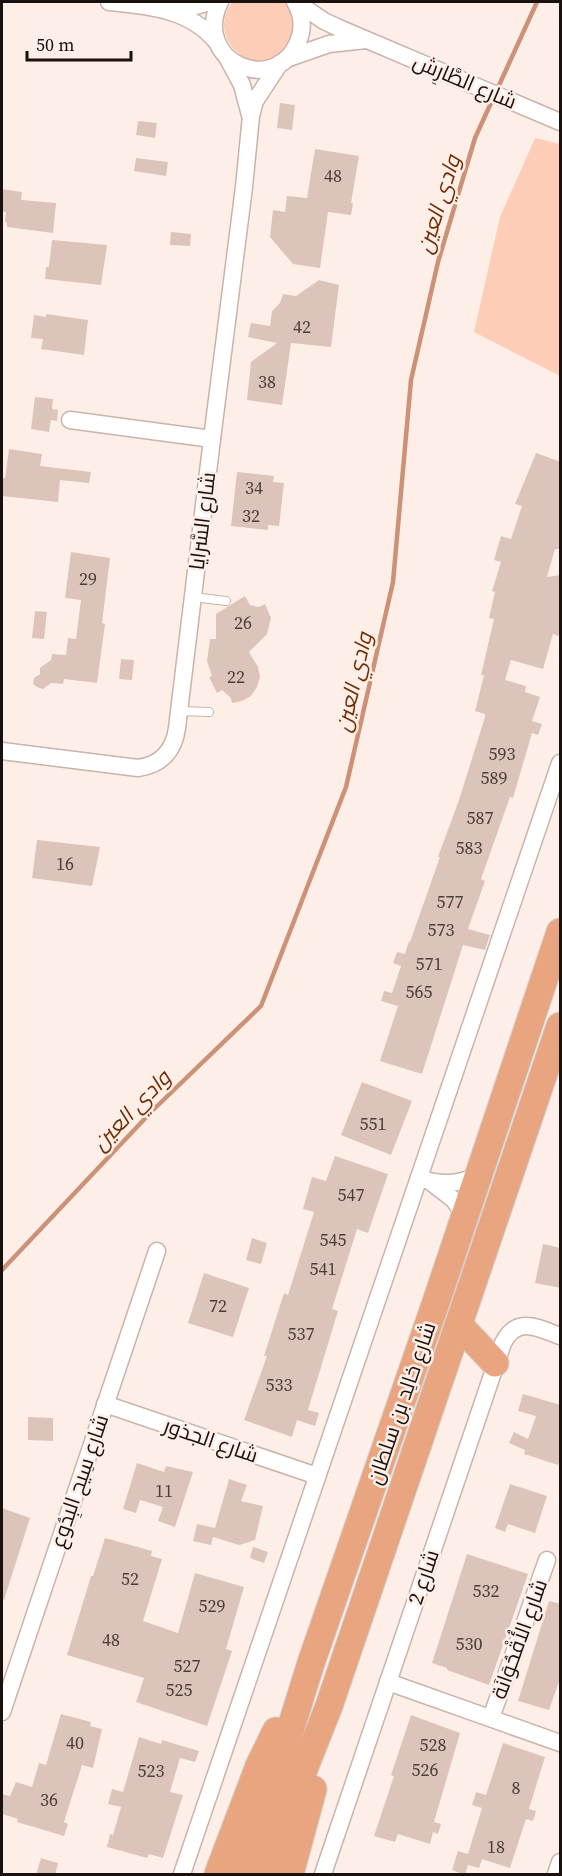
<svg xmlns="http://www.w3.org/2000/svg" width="562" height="1876" font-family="'Source Serif 4',Cairo,serif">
<rect width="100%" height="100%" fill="#fdefe8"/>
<g fill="#fecdb7">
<path d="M232 2H288C292 7 296 22 295 28 295 32 293 34 291 37 289 41 288 46 285 50 261 80 203 44 232 2Z"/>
<polygon points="535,138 560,144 560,376 474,332 500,217"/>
</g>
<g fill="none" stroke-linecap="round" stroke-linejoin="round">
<polyline stroke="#cc9177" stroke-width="4.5" points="2,1270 153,1110 261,1006 346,787 393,582 411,380 438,262 475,138 537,2"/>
</g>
<g fill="#dcc4ba">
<polygon points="280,103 295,105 292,130 277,128"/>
<polygon points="138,121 157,123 155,138 136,135"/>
<polygon points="315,149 359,156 351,203 353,203 351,215 328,212 320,268 293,264 270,237 273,210 285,212 287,196 307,198"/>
<polygon points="136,158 168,162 166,176 134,171"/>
<polygon points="2,189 22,192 21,200 56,203 53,233 7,227 7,222 5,222 6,212 2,211"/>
<polygon points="171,232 191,234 190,246 170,245"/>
<polygon points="52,240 107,245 101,285 45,279 46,267 49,267"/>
<polygon points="319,280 339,285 331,347 291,343 282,405 247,400 251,362 277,343 248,337 251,323 270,326 272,311 280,303 283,294 296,296"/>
<polygon points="46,314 88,320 84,355 41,349 43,339 31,338 34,315 46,317"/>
<polygon points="35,397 53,399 52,409 58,410 57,421 51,420 49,432 31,429"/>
<polygon points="9,449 42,454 40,466 91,472 89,483 60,480 58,502 2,496 3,478 5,478"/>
<polygon points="536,453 561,462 561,549 555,549 547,577 561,575 561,629 558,636 553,634 543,669 511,660 505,680 526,686 525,692 540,697 532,721 542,724 538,735 532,733 513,798 510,797 481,879 485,881 468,929 490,935 485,950 463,945 422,1074 380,1061 398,1006 381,1001 384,991 392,993 401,966 393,963 397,952 405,954 409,941 410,942 440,857 438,857 459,800 485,717 485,714 475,711 484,675 481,675 494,619 489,618 495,592 492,591 501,562 494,560 501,536 511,539 522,506 515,504"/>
<polygon points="237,472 274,476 273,482 284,483 279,526 268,525 268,530 231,526"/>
<polygon points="71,552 110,558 102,623 105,624 97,683 64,679 63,684 51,683 43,689 37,687 33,684 34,678 40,674 40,668 51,660 52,654 66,655 68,638 76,639 81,600 65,598"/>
<polygon points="245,596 250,605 259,607 265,604 271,618 267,634 249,652 258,667 260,677 257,687 251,696 242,701 232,703 231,698 222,690 217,693 209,677 212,676 207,661 210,639 216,639 216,614"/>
<polygon points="35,611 47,612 44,639 32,638"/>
<polygon points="121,659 134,660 132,680 119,679"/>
<polygon points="37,840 100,847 92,886 32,878"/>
<polygon points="362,1082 412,1101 391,1155 341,1135"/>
<polygon points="335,1156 388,1174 368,1233 357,1229 332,1309 338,1311 308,1410 319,1413 315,1426 297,1420 292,1437 244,1420 267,1356 264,1356 284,1293 288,1295 314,1212 303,1209 312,1177 326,1181"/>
<polygon points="252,1238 267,1243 261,1264 246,1260"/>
<polygon points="543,1244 561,1248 561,1288 535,1283"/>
<polygon points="204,1273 249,1288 233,1337 188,1323"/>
<polygon points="523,1394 561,1405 561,1456 558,1465 524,1454 525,1450 509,1443 514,1432 528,1439 536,1416 518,1411"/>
<polygon points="28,1417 53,1418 53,1441 28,1440"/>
<polygon points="137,1463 164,1472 166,1466 193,1472 175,1527 158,1521 163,1507 140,1500 136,1513 123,1509"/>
<polygon points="229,1479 247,1485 241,1501 263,1506 255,1540 239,1545 213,1537 211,1545 193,1541 197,1524 215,1528"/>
<polygon points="510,1484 547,1496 535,1533 508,1524 505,1532 495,1528"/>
<polygon points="2,1508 30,1518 4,1600 2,1599"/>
<polygon points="105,1538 152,1551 151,1556 162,1559 143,1621 178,1633 195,1573 244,1587 226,1649 232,1651 207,1726 136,1702 144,1678 67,1655 91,1576 93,1576"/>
<polygon points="253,1547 268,1552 264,1563 250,1558"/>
<polygon points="467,1554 528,1574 489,1685 447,1670 447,1668 432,1663"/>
<polygon points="549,1601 561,1604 561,1676 549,1710 518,1701"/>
<polygon points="61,1714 91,1722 90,1726 102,1729 93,1768 82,1765 64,1822 68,1824 64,1836 17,1822 18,1819 2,1814 2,1794 10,1796 16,1782 32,1787 39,1763 46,1765"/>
<polygon points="411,1715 460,1733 434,1822 441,1824 438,1834 433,1832 430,1844 398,1834 395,1842 374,1836 394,1776 391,1775"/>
<polygon points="139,1737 161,1744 162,1740 199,1751 195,1762 180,1758 170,1792 183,1795 163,1858 149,1854 147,1858 107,1847 110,1834 113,1835 121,1807 108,1804 112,1789 123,1792"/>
<polygon points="503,1743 545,1757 529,1809 536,1811 533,1821 526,1819 510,1868 482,1859 479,1868 468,1865 465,1875 452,1870 458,1851 468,1854 482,1808 472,1805 476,1792 486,1795"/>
<polygon points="41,1858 58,1863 55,1875 36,1875"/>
</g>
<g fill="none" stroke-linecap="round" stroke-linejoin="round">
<g stroke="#cab3a9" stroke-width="10">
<g id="service">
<polyline points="193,597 226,601"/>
<polyline points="179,711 209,712"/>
</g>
</g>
<g stroke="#cab3a9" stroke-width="19">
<g id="minor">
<path d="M109 2C149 6 189 9 216 41"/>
<path d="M220 2C191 61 275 98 298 42 304 28 302 14 295 2"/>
<polyline points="296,2 324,21 339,28 560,122"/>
<polyline points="170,9 188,8 210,2"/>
<polyline points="228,59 242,85 250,115"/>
<polyline points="286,59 329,44 366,40"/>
<polyline points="70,420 212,439"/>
<path d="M2 751 138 768C161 765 174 751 177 728L212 439 244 187 251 116 255 101 280 63"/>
<path d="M419 1178C440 1185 457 1185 477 1176"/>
<polyline points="432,1183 454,1200 464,1215"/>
<polyline points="105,1404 317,1476"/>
<polyline points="388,1682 560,1743"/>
<polyline points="2,1712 157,1251"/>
<polyline points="491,1718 547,1560"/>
<polyline points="182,1874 560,763"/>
<path d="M323 1874 503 1343C517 1315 538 1328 560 1336"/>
<polyline points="556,1874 560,1862"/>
</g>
</g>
<g stroke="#d1cfcf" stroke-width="29">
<g id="primary">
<polyline points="459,1325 495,1363"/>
<polyline points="218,1874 259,1766 276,1731"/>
<polyline points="241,1874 277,1772 311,1663 436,1302 560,932"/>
<polyline points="267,1874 306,1764 329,1706 560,1026"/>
<polyline points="290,1874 313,1789"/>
</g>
</g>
<use href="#service" stroke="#fff" stroke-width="8"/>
<use href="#minor" stroke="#fff" stroke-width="16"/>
<use href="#primary" stroke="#e9a580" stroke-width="27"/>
</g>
<g text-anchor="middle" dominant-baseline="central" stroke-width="5" stroke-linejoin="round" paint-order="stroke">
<g font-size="18" fill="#4a3e38">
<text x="333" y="175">48</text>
<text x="302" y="326">42</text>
<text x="267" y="381">38</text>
<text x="254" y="487">34</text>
<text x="251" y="515">32</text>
<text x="88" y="578">29</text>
<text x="243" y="622">26</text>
<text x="236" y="676">22</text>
<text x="502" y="753">593</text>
<text x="494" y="777">589</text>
<text x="480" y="817">587</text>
<text x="469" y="847">583</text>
<text x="65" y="863">16</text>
<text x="450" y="901">577</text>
<text x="441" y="929">573</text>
<text x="429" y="963">571</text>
<text x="419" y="991">565</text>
<text x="373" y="1123">551</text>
<text x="351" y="1194">547</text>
<text x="333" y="1239">545</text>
<text x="323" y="1268">541</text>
<text x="218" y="1305">72</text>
<text x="301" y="1333">537</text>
<text x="279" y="1384">533</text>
<text x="164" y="1490">11</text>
<text x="130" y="1578">52</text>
<text x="486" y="1590">532</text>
<text x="212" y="1605">529</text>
<text x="111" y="1639">48</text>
<text x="469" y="1643">530</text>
<text x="187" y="1665">527</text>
<text x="179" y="1689">525</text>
<text x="75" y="1742">40</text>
<text x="433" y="1744">528</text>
<text x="425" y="1769">526</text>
<text x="151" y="1770">523</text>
<text x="516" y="1787">8</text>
<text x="49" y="1799">36</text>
<text x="496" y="1846">18</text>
</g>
<g font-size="21" fill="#19110d" stroke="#fdefe8">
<text transform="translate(465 81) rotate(23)">شارع الطَّارِش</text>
<text transform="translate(202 521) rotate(-83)">شارع السَّرايا</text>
<text transform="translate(401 1403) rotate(-71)">شارع خالِد بن سلطان</text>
<text transform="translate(211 1440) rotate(19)">شارع الجذور</text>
<text transform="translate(79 1481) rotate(-71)">شارع سِيح البِدُوع</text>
<text transform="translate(423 1577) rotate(-71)">شارع 2</text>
<text transform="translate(519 1639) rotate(-70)">شارع الأُقْحُوَانَة</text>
</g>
<g font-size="22" font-style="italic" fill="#722c00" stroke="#fdefe8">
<text transform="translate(438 204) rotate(-73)">وادي العين</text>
<text transform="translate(353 682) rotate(-77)">وادي العين</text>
<text transform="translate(131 1110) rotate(-46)">وادي العين</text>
</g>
</g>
<rect width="562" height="1876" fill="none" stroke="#19110d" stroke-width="6"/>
<path d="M27 51v9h104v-9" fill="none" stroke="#19110d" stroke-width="3"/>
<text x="36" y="51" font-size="18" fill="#19110d" stroke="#fdefe8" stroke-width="4.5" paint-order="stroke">50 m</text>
</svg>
